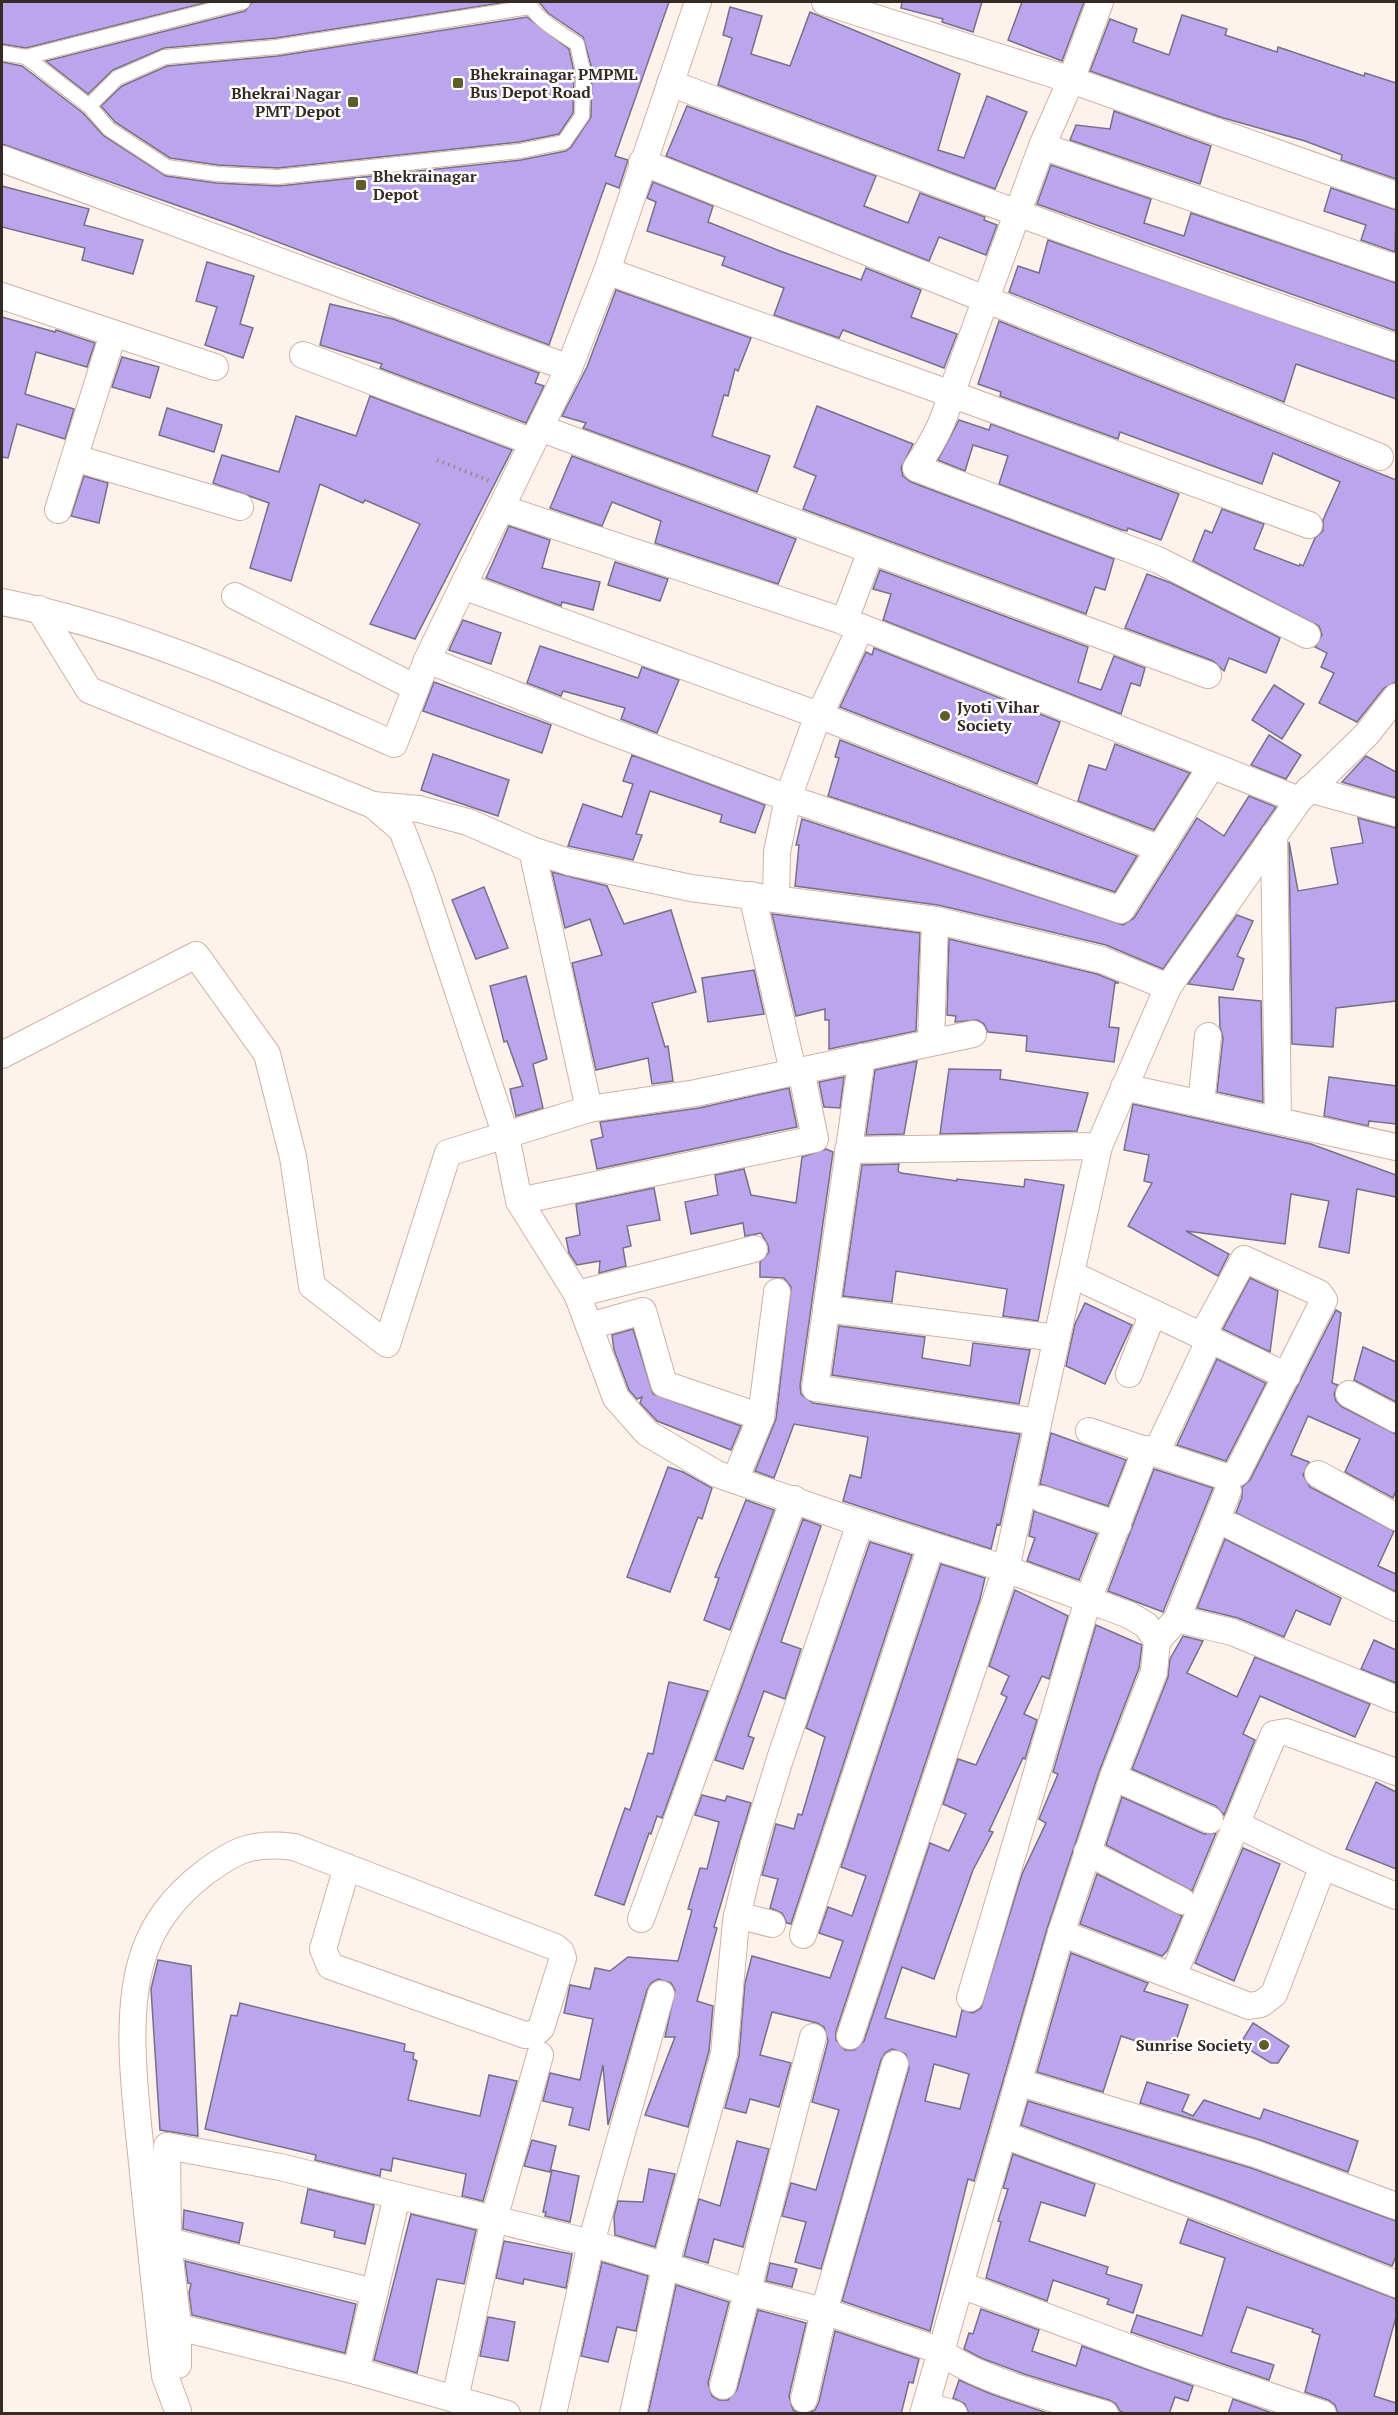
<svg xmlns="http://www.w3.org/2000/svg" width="1398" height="2415" font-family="'PT Serif',serif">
<rect width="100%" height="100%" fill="#fef2ec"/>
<g fill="#bba6ed" stroke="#767088" stroke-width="1.5" fill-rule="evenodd">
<polygon points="2,2 208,2 26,48 2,44"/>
<polygon points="252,2 507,2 276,38 164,48 113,70 88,94 46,61 245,11"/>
<polygon points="539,2 669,2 615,156 628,160 619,188 606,183 549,345 233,225 2,144 2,62 22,66 83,113 104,136 166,176 216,183 279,186 521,160 566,151 571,147 591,117 592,69 583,37 548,13"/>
<polygon points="902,2 982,2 973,32 942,22 943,19 901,8"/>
<polygon points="1022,2 1084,2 1062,61 1008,40"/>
<polygon points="730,7 762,16 751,54 790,66 810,12 960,74 938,150 964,158 987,96 1027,112 995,189 718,85 732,38 723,35"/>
<polygon points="1182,15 1227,29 1225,35 1277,52 1278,47 1364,76 1365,73 1396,83 1396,179 1341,160 1342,155 1305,141 1220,117 1090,71 1110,19 1137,29 1133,42 1169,55"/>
<polygon points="527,17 569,49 574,72 573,113 559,134 519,142 278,168 218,165 170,158 115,122 101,106 122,86 167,66 278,56"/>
<polygon points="687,106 876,176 864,206 908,223 920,193 985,217 984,220 997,225 986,255 939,237 929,261 666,156"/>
<polygon points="1114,111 1211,146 1200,184 1070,140 1076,125 1110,129"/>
<polygon points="1051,165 1151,199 1144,223 1184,236 1191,213 1396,283 1396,331 1037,204"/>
<polygon points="653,182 713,206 708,222 780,251 861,280 866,268 921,290 911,317 957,334 944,368 843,330 839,338 774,315 784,288 722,265 725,257 647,231 656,202 647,198"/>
<polygon points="2,186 89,209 84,225 143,240 133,274 82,260 85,248 2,227"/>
<polygon points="1331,188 1396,210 1395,252 1361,240 1366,225 1324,211"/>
<polygon points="1048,240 1396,362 1396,399 1296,364 1284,402 1009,292 1018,266 1039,273"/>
<polygon points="207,262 254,276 240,324 253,328 243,358 205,345 217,307 196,301"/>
<polygon points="616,290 751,338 738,371 735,369 728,396 724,395 712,436 770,456 757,492 583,428 586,423 562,416 587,367"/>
<polygon points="330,304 393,319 539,373 535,383 544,386 526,423 380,368 382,364 320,345"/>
<polygon points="2,317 55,332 56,330 95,343 87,367 36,352 25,394 74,409 65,439 17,424 8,458 2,457"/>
<polygon points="999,321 1396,480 1396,682 1384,688 1357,722 1319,703 1334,673 1321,667 1327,653 1315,647 1322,635 1319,626 1193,561 1205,530 1212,533 1222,509 1264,524 1254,549 1299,566 1300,564 1303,566 1315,538 1323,531 1323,520 1340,482 1273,453 1262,484 1120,432 1118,439 1000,396 1001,392 978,384"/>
<polygon points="122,357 159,367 150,398 112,387"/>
<polygon points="370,396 512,450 415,639 370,624 420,524 365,500 363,503 320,484 291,581 250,568 269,503 213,483 222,455 279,472 296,416 356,436"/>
<polygon points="817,406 913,444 901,468 903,476 911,482 1114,559 1105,590 1095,587 1086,614 803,509 816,476 794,467"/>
<polygon points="167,408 222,425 214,452 159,435"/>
<polygon points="959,420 989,430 991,424 1179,494 1161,540 1128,528 1127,531 1122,530 999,484 1008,456 973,445 965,471 938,460"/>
<polygon points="572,456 796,539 778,584 655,543 661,521 612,502 602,526 550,508"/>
<polygon points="84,476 108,483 99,523 71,516"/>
<polygon points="509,526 550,540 542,568 600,582 593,610 562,602 561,606 486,578"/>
<polygon points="615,562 668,579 660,601 608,585"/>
<polygon points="880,570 1088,647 1078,682 1101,690 1114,656 1145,668 1140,686 1131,683 1121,714 883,620 891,594 873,589"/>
<polygon points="1147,574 1171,583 1280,638 1266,673 1229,658 1224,671 1213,661 1125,628"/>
<polygon points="463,620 501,633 491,664 449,650"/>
<polygon points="540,646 638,678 642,667 679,680 657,733 621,719 625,708 563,691 561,696 527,683"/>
<polygon points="874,648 1060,722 1037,784 840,707 866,652 872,655"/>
<polygon points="434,682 551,725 542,753 423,711"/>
<polygon points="1274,685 1304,704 1282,739 1252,720"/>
<polygon points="1269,735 1301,755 1286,779 1251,765"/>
<polygon points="840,740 1137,856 1115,892 828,796 839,758 835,757"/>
<polygon points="1115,744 1190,773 1154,830 1078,801 1089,765 1106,770"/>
<polygon points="433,754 509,780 498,816 421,790"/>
<polygon points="632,755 765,805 755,833 720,822 722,815 650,791 636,834 642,835 633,860 568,846 583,804 622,817 633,784 623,781"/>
<polygon points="1366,756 1396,772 1396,798 1342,782"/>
<polygon points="1249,796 1276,807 1163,969 1106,945 938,905 795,886 799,845 796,845 802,819 1123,925 1134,918 1197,818 1224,836"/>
<polygon points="1358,818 1396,828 1396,1001 1336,1008 1333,1047 1292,1044 1289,842 1298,891 1338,884 1331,848 1363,843"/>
<polygon points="552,872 607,886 624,924 671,910 696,992 652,1003 665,1047 668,1046 673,1081 652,1084 648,1058 596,1070 572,963 602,955 590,919 565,928"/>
<polygon points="484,887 508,948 476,959 452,900"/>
<polygon points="772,914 920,933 916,1031 829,1049 829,1020 825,1020 825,1009 796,1016"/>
<polygon points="1237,915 1253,921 1237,956 1244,959 1233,990 1188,984"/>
<polygon points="949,939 1097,974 1119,983 1115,983 1109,1027 1119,1028 1114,1062 1026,1051 1027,1036 988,1032 984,1024 977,1020 955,1022 956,1016 947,1015"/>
<polygon points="754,970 764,1014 708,1022 702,978"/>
<polygon points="526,976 547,1059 533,1064 543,1108 516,1116 510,1089 523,1086 507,1041 504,1042 490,986"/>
<polygon points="1219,997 1261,1001 1263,1102 1217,1092 1223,1038 1220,1027"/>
<polygon points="917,1061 904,1134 866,1135 875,1070"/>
<polygon points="949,1069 1001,1070 1000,1079 1088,1093 1077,1131 940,1134"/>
<polygon points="844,1077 840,1108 824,1107 819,1082"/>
<polygon points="1329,1077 1396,1086 1396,1124 1369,1121 1368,1126 1324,1116"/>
<polygon points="789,1088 797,1127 597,1169 591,1140 603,1137 600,1122 699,1108"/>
<polygon points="1133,1104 1311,1144 1396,1175 1396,1197 1357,1189 1349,1253 1319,1247 1329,1201 1291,1194 1285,1244 1186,1231 1229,1254 1218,1276 1128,1226 1152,1183 1144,1181 1149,1155 1124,1150"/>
<polygon points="826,1149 833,1152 800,1386 801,1394 813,1403 1020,1434 1000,1525 997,1524 991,1549 843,1501 850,1475 861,1478 868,1437 794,1424 774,1478 755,1471 776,1419 791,1287 784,1278 760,1277 760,1262 769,1252 768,1245 761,1233 745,1236 743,1223 691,1234 685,1202 718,1195 715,1175 744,1169 751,1195 796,1203 802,1157"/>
<polygon points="899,1164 898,1171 901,1173 957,1181 957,1179 1024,1187 1025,1179 1064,1185 1038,1321 1003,1316 1007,1289 896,1271 892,1302 843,1296 862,1165"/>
<polygon points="654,1188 660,1220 627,1226 631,1246 623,1248 626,1266 599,1273 600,1261 577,1265 569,1253 566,1238 580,1235 576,1204"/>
<polygon points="1250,1278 1278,1291 1270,1352 1223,1329"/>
<polygon points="1085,1303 1132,1325 1105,1384 1066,1366 1075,1324"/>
<polygon points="1336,1310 1341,1313 1332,1383 1338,1385 1334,1394 1336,1401 1342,1407 1396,1434 1396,1490 1393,1498 1345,1472 1360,1439 1308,1416 1291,1455 1309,1462 1303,1475 1310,1487 1394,1531 1378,1566 1396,1574 1396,1592 1236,1513 1242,1497 1242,1487 1250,1480"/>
<polygon points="839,1326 925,1337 922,1358 970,1366 973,1343 1030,1350 1019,1404 832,1375"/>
<polygon points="633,1329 653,1394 741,1426 731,1450 657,1421 640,1403 642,1397 637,1399 629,1390 614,1350 612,1335"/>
<polygon points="1363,1347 1396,1362 1396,1402 1354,1380"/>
<polygon points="1217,1359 1266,1383 1226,1461 1177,1445"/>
<polygon points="1051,1433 1126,1460 1108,1506 1040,1484"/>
<polygon points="668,1467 683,1472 712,1488 702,1519 698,1517 670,1592 627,1577"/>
<polygon points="1154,1469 1213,1488 1163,1612 1108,1591"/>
<polygon points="746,1500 774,1510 730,1630 704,1620 719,1578 715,1577"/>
<polygon points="1034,1511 1097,1534 1079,1580 1027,1561 1035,1538 1029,1536"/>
<polygon points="803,1519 821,1526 781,1642 801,1649 785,1699 764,1691 748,1736 754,1738 743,1769 715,1760"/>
<polygon points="1225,1539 1341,1598 1330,1625 1296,1610 1284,1637 1238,1618 1197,1608"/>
<polygon points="870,1542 912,1555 791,1924 787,1923 782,1913 770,1908 778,1879 762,1875 776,1824 794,1829 798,1814 802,1815 825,1737 806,1728"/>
<path d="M941 1564 985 1578 980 1599 836 2031V2040L845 2050H854L864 2041 930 1843 949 1851 966 1814 943 1804 958 1759 976 1765 1007 1697 1001 1694 1009 1676 989 1666 1015 1590 1068 1616 1049 1679 1042 1676 1024 1714 1037 1720 1025 1759 1023 1758 989 1831 993 1832 973 1870 934 1979 902 1967 885 2018 956 2037 962 2010 973 2013 981 2008 1022 1874 1046 1823 1039 1819 1058 1774 1053 1772 1096 1625 1142 1645 1139 1668 1099 1772 1047 1929 974 2181 968 2179 930 2331 842 2301 909 2068 906 2054 892 2049 885 2053 881 2060 821 2269 795 2262 806 2222 782 2216 791 2183 816 2190 839 2110 812 2102 828 2041 824 2027 817 2023 772 2012 760 2055 791 2063 779 2107 750 2099 746 2113 725 2108 739 2056 745 1983 752 1956 830 1978 843 1941 819 1933 828 1907 852 1916 866 1876 841 1867ZM934 2064 969 2074 960 2109 925 2101Z"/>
<polygon points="1183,1636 1203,1641 1187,1673 1237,1697 1255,1657 1370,1704 1355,1737 1260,1696 1243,1734 1255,1740 1224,1815 1216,1806 1132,1769 1168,1677 1170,1659"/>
<polygon points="1374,1640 1396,1650 1396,1683 1361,1669"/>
<polygon points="669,1682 708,1691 662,1818 657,1816 651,1834 649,1833 624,1905 595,1895 625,1808 630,1810 648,1753 653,1754"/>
<polygon points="1376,1782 1396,1792 1396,1869 1346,1849"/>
<polygon points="702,1795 725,1801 727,1796 751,1803 714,1927 717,1928 697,2001 713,2006 709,2051 688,2127 645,2115 675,2037 665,2037 675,1990 671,1983 658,1979 651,1983 647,1990 608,2125 603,2065 589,2130 569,2125 573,2108 543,2101 550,2073 580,2080 593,2019 564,2013 570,1985 590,1989 595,1968 610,1971 628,1957 678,1961 692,1910 688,1909 700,1868 707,1869 719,1822 695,1815"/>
<polygon points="1122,1797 1204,1834 1216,1833 1192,1891 1106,1845"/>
<polygon points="1243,1848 1280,1864 1234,1981 1195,1963"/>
<polygon points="1097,1874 1182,1916 1167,1951 1162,1956 1080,1924"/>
<polygon points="1071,1953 1148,1983 1144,1991 1188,2005 1172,2053 1121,2036 1103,2092 1037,2072"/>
<polygon points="158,1960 191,1966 198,2136 160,2130 151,1989"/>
<polygon points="240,2003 405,2044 404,2051 414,2053 413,2059 417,2061 408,2100 480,2116 489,2075 517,2081 483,2201 462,2196 466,2174 393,2158 391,2171 381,2169 380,2176 315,2160 316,2155 205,2129 231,2015 237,2016"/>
<polygon points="1253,2023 1289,2046 1278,2063 1271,2063 1240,2044"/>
<polygon points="1147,2082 1189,2095 1182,2111 1193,2116 1204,2100 1260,2119 1264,2109 1358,2141 1348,2172 1260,2140 1140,2103"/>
<polygon points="1028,2101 1251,2168 1396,2221 1396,2256 1392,2266 1227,2201 1021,2125"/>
<polygon points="532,2140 556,2146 550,2172 524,2166"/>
<polygon points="737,2141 769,2149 743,2247 714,2239 708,2263 684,2256 699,2199 720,2206"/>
<polygon points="1013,2154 1095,2184 1085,2216 1041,2202 1029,2241 1108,2267 1106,2274 1142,2285 1133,2313 1107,2304 1109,2299 1053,2280 1047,2301 986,2278 1001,2222 998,2221 1008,2189 1003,2188"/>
<polygon points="649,2169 675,2174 655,2247 615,2235 614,2216 618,2201 643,2202"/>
<polygon points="552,2170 579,2176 570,2222 545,2216 546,2212 543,2212"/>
<polygon points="308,2189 374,2205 365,2244 334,2237 335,2231 301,2223"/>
<polygon points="184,2210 243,2223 239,2243 183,2229"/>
<polygon points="411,2214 476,2230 464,2284 437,2279 417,2373 374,2360"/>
<polygon points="1188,2219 1396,2299 1396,2317 1374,2396 1396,2403 1396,2414 1338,2414 1335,2405 1328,2400 1305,2392 1320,2335 1312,2332 1313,2329 1247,2307 1231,2352 1274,2365 1269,2380 1131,2332 1137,2315 1202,2336 1225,2258 1180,2243"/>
<polygon points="504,2241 572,2254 566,2288 524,2279 523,2284 496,2278"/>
<polygon points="185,2261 356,2304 345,2353 192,2315 189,2293 191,2284 188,2283"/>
<polygon points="602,2262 648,2276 636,2331 617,2327 608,2362 581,2356"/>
<polygon points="770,2263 797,2269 792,2287 766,2281"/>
<polygon points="676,2285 729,2302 708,2383 712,2396 719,2400 728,2400 737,2390 758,2310 806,2323 789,2396 793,2410 800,2414 648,2414"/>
<polygon points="981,2309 1039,2330 1032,2351 1076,2366 1082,2346 1193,2386 1188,2401 1175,2397 1169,2414 1127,2414 1120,2411 1116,2404 1109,2400 1024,2374 981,2358 964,2349 969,2333 973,2334"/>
<polygon points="488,2317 515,2322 508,2361 480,2356"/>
<polygon points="835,2331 919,2359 913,2383 909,2382 901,2414 806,2414 815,2410 819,2402"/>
<polygon points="959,2380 991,2394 1050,2414 969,2414 965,2404 953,2398"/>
<polygon points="1233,2399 1275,2414 1228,2414"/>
</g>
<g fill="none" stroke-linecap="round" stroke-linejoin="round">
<g stroke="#cfb2a5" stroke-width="16">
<g id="service">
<polyline points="2,53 26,57 243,2"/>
<path d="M26 57 89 106 109 129 167 167 217 174 278 177 520 151 564 142 582 116 583 71 577 44C564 35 532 17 529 2"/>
<polyline points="89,106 117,78 165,57 277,47 530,7"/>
</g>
</g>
<g stroke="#cfb2a5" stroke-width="28">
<g id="minor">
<polyline points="825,2 1071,80 1396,195"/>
<path d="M670 83C911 174 1152 265 1396 347"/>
<polyline points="1042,146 1396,268"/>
<polyline points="2,159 569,368"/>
<polyline points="642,162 1380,457"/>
<polyline points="607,271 951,394 1042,146 1071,80 1100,2"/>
<polyline points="2,296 215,367"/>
<polyline points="303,355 533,442"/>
<polyline points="540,428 1208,675"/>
<polyline points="75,458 240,507"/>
<polyline points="501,508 861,627 813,729 788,798 1121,910 1211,767"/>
<polyline points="58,510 113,334"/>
<polyline points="463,586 821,716 1158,848"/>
<polyline points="235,596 416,688"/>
<path d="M2 602C139 629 266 688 394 744L427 660 569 368 607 271 698 2"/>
<polyline points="39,609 89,690 373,805 419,809 468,822 532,850 569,862 691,888 935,920 1102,960 1168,987"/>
<polyline points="844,622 871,551"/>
<polyline points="861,627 1299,800"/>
<path d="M1307 635 1158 560 916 468C931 445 945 421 951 394L1309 525"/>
<polyline points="427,660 601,728 788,798 777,852 776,898"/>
<polyline points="1309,789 1396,813"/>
<polyline points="373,805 402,830 422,882 506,1136 519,1201 577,1294 616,1398 647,1433 717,1474 845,1518 1006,1569 1129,1615 1146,1625 1157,1641 1154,1672 1113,1777 1061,1933 923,2414"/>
<polyline points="1274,835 1278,1121"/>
<polyline points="532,850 589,1109"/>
<polyline points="752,895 793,1071"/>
<polyline points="931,1042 935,920"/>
<polyline points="2,1055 196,955 267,1054 293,1157 312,1286 387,1344 448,1153 589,1109 696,1093 973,1034"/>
<polyline points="862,1057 815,1388 1038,1422"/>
<polyline points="1124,1087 1396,1147"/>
<polyline points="1201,1104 1208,1036"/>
<polyline points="848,1150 1099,1146"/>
<polyline points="519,1201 815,1139 801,1070"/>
<polyline points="1071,1274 1287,1376"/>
<polyline points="577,1294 754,1249"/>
<polyline points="826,1309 1056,1338"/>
<polyline points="589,1326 643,1311 664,1384 761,1417"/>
<polyline points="1129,1374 1153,1313"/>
<polyline points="1349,1394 1396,1419"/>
<polyline points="1089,1431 1226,1477 1237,1473 1324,1300 1319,1293 1244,1259 1202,1336"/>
<polyline points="1156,1453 1210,1339"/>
<polyline points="1318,1474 1396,1517"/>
<polyline points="735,1480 761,1417 777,1292"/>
<polyline points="1042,1499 1118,1525"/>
<polyline points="1233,1527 1396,1608"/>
<polyline points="1177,1619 1228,1491"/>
<polyline points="1157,1641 1177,1619 1232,1632 1396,1699"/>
<polyline points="1113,1777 1210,1820"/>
<polyline points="1236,1824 1323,1866"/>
<polyline points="1087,1852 1182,1901"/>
<polyline points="737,1915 772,1924"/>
<polyline points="641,1919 794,1499"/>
<polyline points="1061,1933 1249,2006 1261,2004 1274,1994 1323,1866 1396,1896"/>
<polyline points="803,1935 931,1546"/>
<polyline points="1173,1976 1274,1734 1286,1732 1396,1772"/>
<polyline points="970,1998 1088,1600 1146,1449"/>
<polyline points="850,2036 1006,1569 1099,1146 1168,987 1299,800 1367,734 1396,697"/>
<polyline points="1018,2082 1256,2154 1396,2206"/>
<polyline points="1004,2135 1222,2215 1396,2284"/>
<polyline points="168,2241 375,2292"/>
<polyline points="961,2285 1157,2358 1323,2414"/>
<polyline points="178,2327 356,2371 507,2414"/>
<path d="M178 2365V2327L168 2241 167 2146 280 2167 591 2243 749 2292 824 2311 941 2351C975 2380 1060 2400 1105 2414"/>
<polyline points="356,2371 397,2196"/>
<polyline points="723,2386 813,2037"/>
<polyline points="455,2399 494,2219 540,2055"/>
<polyline points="804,2399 824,2311 895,2064"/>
<polyline points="926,2405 954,2414"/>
<path d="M178 2411 165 2376C157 2309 150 2241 143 2173 137 2108 122 2016 144 1953 155 1920 176 1895 203 1874 236 1849 253 1842 294 1847L555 1947 561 1952 563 1958 541 2028 534 2034 525 2035 330 1966 323 1949 347 1867"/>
<polyline points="553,2414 591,2243 661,1994"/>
<polyline points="633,2414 665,2267 724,2054 736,1921 754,1844 780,1759 860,1523"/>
</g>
</g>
<polyline stroke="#968a84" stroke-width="4" stroke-dasharray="1.5 4.5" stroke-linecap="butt" points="437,460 490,481"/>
<use href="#service" stroke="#fff" stroke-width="14"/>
<use href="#minor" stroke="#fff" stroke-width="26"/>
</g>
<g fill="#615c29" stroke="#fff" stroke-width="2">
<rect x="452" y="77" width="12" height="12" rx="3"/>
<rect x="347" y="96" width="12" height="12" rx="3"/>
<rect x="355" y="179" width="12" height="12" rx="3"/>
<circle cx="945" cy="716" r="6"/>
<circle cx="1264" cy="2045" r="6"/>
</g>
<g text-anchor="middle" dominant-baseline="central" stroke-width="5" stroke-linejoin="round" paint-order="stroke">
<g font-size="16" font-weight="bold" fill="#352a24" stroke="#fff" text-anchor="start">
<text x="470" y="74">Bhekrainagar PMPML<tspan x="470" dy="18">Bus Depot Road</tspan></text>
<text x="341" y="93" text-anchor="end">Bhekrai Nagar<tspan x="341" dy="18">PMT Depot</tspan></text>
<text x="373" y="176">Bhekrainagar<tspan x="373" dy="18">Depot</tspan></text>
<text x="957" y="707">Jyoti Vihar<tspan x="957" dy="18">Society</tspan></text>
<text x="1252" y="2045" text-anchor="end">Sunrise Society</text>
</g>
</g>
<rect width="1398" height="2415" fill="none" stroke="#352a24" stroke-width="6"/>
</svg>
